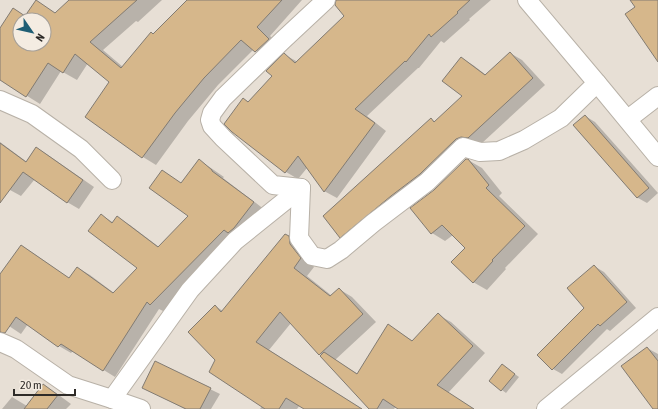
<svg xmlns="http://www.w3.org/2000/svg" width="658" height="409" font-family="'Asap Condensed',sans-serif">
<rect width="100%" height="100%" fill="#e7dfd5"/>
<g fill="#0003" fill-rule="evenodd">
<path d="M71 0H162L138 22 136 21 103 50 123 67 153 35 192 0H302L270 36 282 47 270 59 254 49 218 85 188 121 156 165 143 157 86 116 111 82 88 63 77 80 61 71 40 104 0 79V29L26 17 56 14ZM20 20H44V44H20Z"/>
<polygon points="337,0 491,0 469,19 470,20 444,43 441,41 419,68 418,68 367,116 386,131 337,198 324,191 307,168 298,179 286,172 244,99 249,102 274,76 285,55 298,62 346,16"/>
<polygon points="510,53 522,60 545,85 481,144 352,244 340,237 432,120 436,122 463,96 461,58 473,65 486,75"/>
<polygon points="585,116 595,122 658,193 647,203 638,198 574,126"/>
<polygon points="0,142 27,162 37,148 48,155 94,187 79,209 67,202 35,179 21,196 10,190 0,182"/>
<polygon points="468,160 482,168 502,193 499,196 538,234 505,268 506,269 487,290 473,282 466,248 453,235 445,241 432,233 435,190"/>
<polygon points="199,161 211,168 224,177 223,178 265,210 236,237 163,311 159,309 115,377 73,351 71,353 59,346 28,324 21,334 0,320 0,276 21,246 33,253 70,279 78,268 90,275 114,293 139,268 101,215 114,223 117,218 130,225 159,247 190,216 162,171 182,184"/>
<polygon points="285,235 298,243 304,253 314,267 307,276 332,296 339,289 352,297 376,322 335,360 358,374 389,326 413,341 438,315 451,322 485,353 448,393 474,409 400,409 396,406 394,409 370,409 322,355 320,354 291,323 269,350 362,409 306,409 300,405 297,409 260,409 262,406 217,360 215,306 223,311"/>
<polygon points="594,266 604,272 636,308 610,331 607,329 562,374 553,369 585,308"/>
<polygon points="647,348 658,354 658,409 654,409"/>
<polygon points="155,362 220,394 211,409 185,409 152,392"/>
<polygon points="502,365 519,377 506,393 502,390"/>
<polygon points="43,385 56,393 71,404 66,409 2,409 12,397 27,406"/>
</g>
<g fill="#d6b78b" stroke="#827b72" fill-rule="evenodd">
<path d="M36 0 55 13 69 0H137L90 42 121 68 151 32 153 34 187 0H282L257 27 269 39 255 52 241 40 204 78 175 113 142 158 85 117 109 82 75 54 63 73 48 63 26 97 0 80V28L13 8 25 16ZM20 20H44V44H20Z"/>
<polygon points="336,0 470,0 457,12 458,13 431,37 429,34 406,62 405,61 355,109 375,123 324,192 298,156 285,173 232,132 224,124 243,98 248,102 272,76 266,71 284,53 295,63 344,16 335,5"/>
<polygon points="630,0 658,0 658,62 625,14 635,7"/>
<polygon points="510,52 533,78 468,138 461,137 456,139 420,174 391,196 340,238 323,216 431,118 434,122 462,96 442,81 461,57 485,75"/>
<polygon points="585,115 649,188 637,198 573,125"/>
<polygon points="0,143 26,162 36,147 83,180 67,203 23,172 0,203"/>
<polygon points="199,159 212,170 212,171 254,202 234,228 228,233 224,230 150,305 147,302 103,371 61,344 58,347 16,317 5,333 0,332 0,274 21,245 69,278 77,267 113,293 137,268 88,231 101,214 112,223 117,216 158,247 188,216 149,188 162,170 181,183"/>
<polygon points="466,159 468,159 489,185 486,188 525,226 492,260 493,261 473,283 451,262 465,248 442,225 431,234 410,208 434,190"/>
<polygon points="285,234 289,236 290,244 301,258 294,268 330,296 339,288 363,314 319,355 280,312 256,342 362,409 304,409 286,398 279,409 265,409 209,372 215,360 188,332 215,305 221,312"/>
<polygon points="594,265 627,302 600,326 598,324 552,370 537,355 584,308 567,288"/>
<polygon points="438,313 473,346 437,385 474,409 398,409 383,399 377,409 369,409 320,356 324,352 357,374 388,324 412,341"/>
<polygon points="647,347 658,361 658,409 653,409 621,366"/>
<polygon points="155,361 211,388 200,409 186,409 142,388"/>
<polygon points="502,364 515,374 501,391 489,381"/>
<polygon points="43,384 58,395 47,409 24,409"/>
</g>
<g fill="none" stroke-linecap="round" stroke-linejoin="round">
<g stroke="#b8b1a7" stroke-width="20">
<g id="street">
<polyline points="527,0 597,83 658,157"/>
<polyline points="0,100 32,114 81,149 112,180"/>
<polyline points="628,119 658,96"/>
<polyline points="301,188 299,238 312,256 327,259 341,250 373,223 427,182 463,147 480,152 499,151 524,140 561,118 597,83"/>
<polyline points="301,188 273,185 223,138 212,126 210,120 212,113 223,98 283,40 326,0"/>
<polyline points="0,342 16,349 68,385 112,399 141,409"/>
<polyline points="112,399 190,290 235,241 301,188"/>
<polyline points="546,409 658,317"/>
</g>
</g>
<use href="#street" stroke="#fff" stroke-width="18"/>
</g>
<g transform="translate(32 32) rotate(124)"><circle r="19" fill="#f4ece2" stroke="#a59f98"/>
<path d="M0-3L7 15L0 10L-7 15Z" fill="#1f5e74"/>
<text y="-6" font-size="11" font-weight="bold" text-anchor="middle" fill="#2e2b28">N</text>
</g>
<path d="M14 389v6h61v-6" fill="none" stroke="#2e2b28" stroke-width="2"/>
<text x="20" y="389" font-size="12" fill="#2e2b28" stroke="#f4ece2" stroke-width="3" paint-order="stroke">20 m</text>
</svg>
